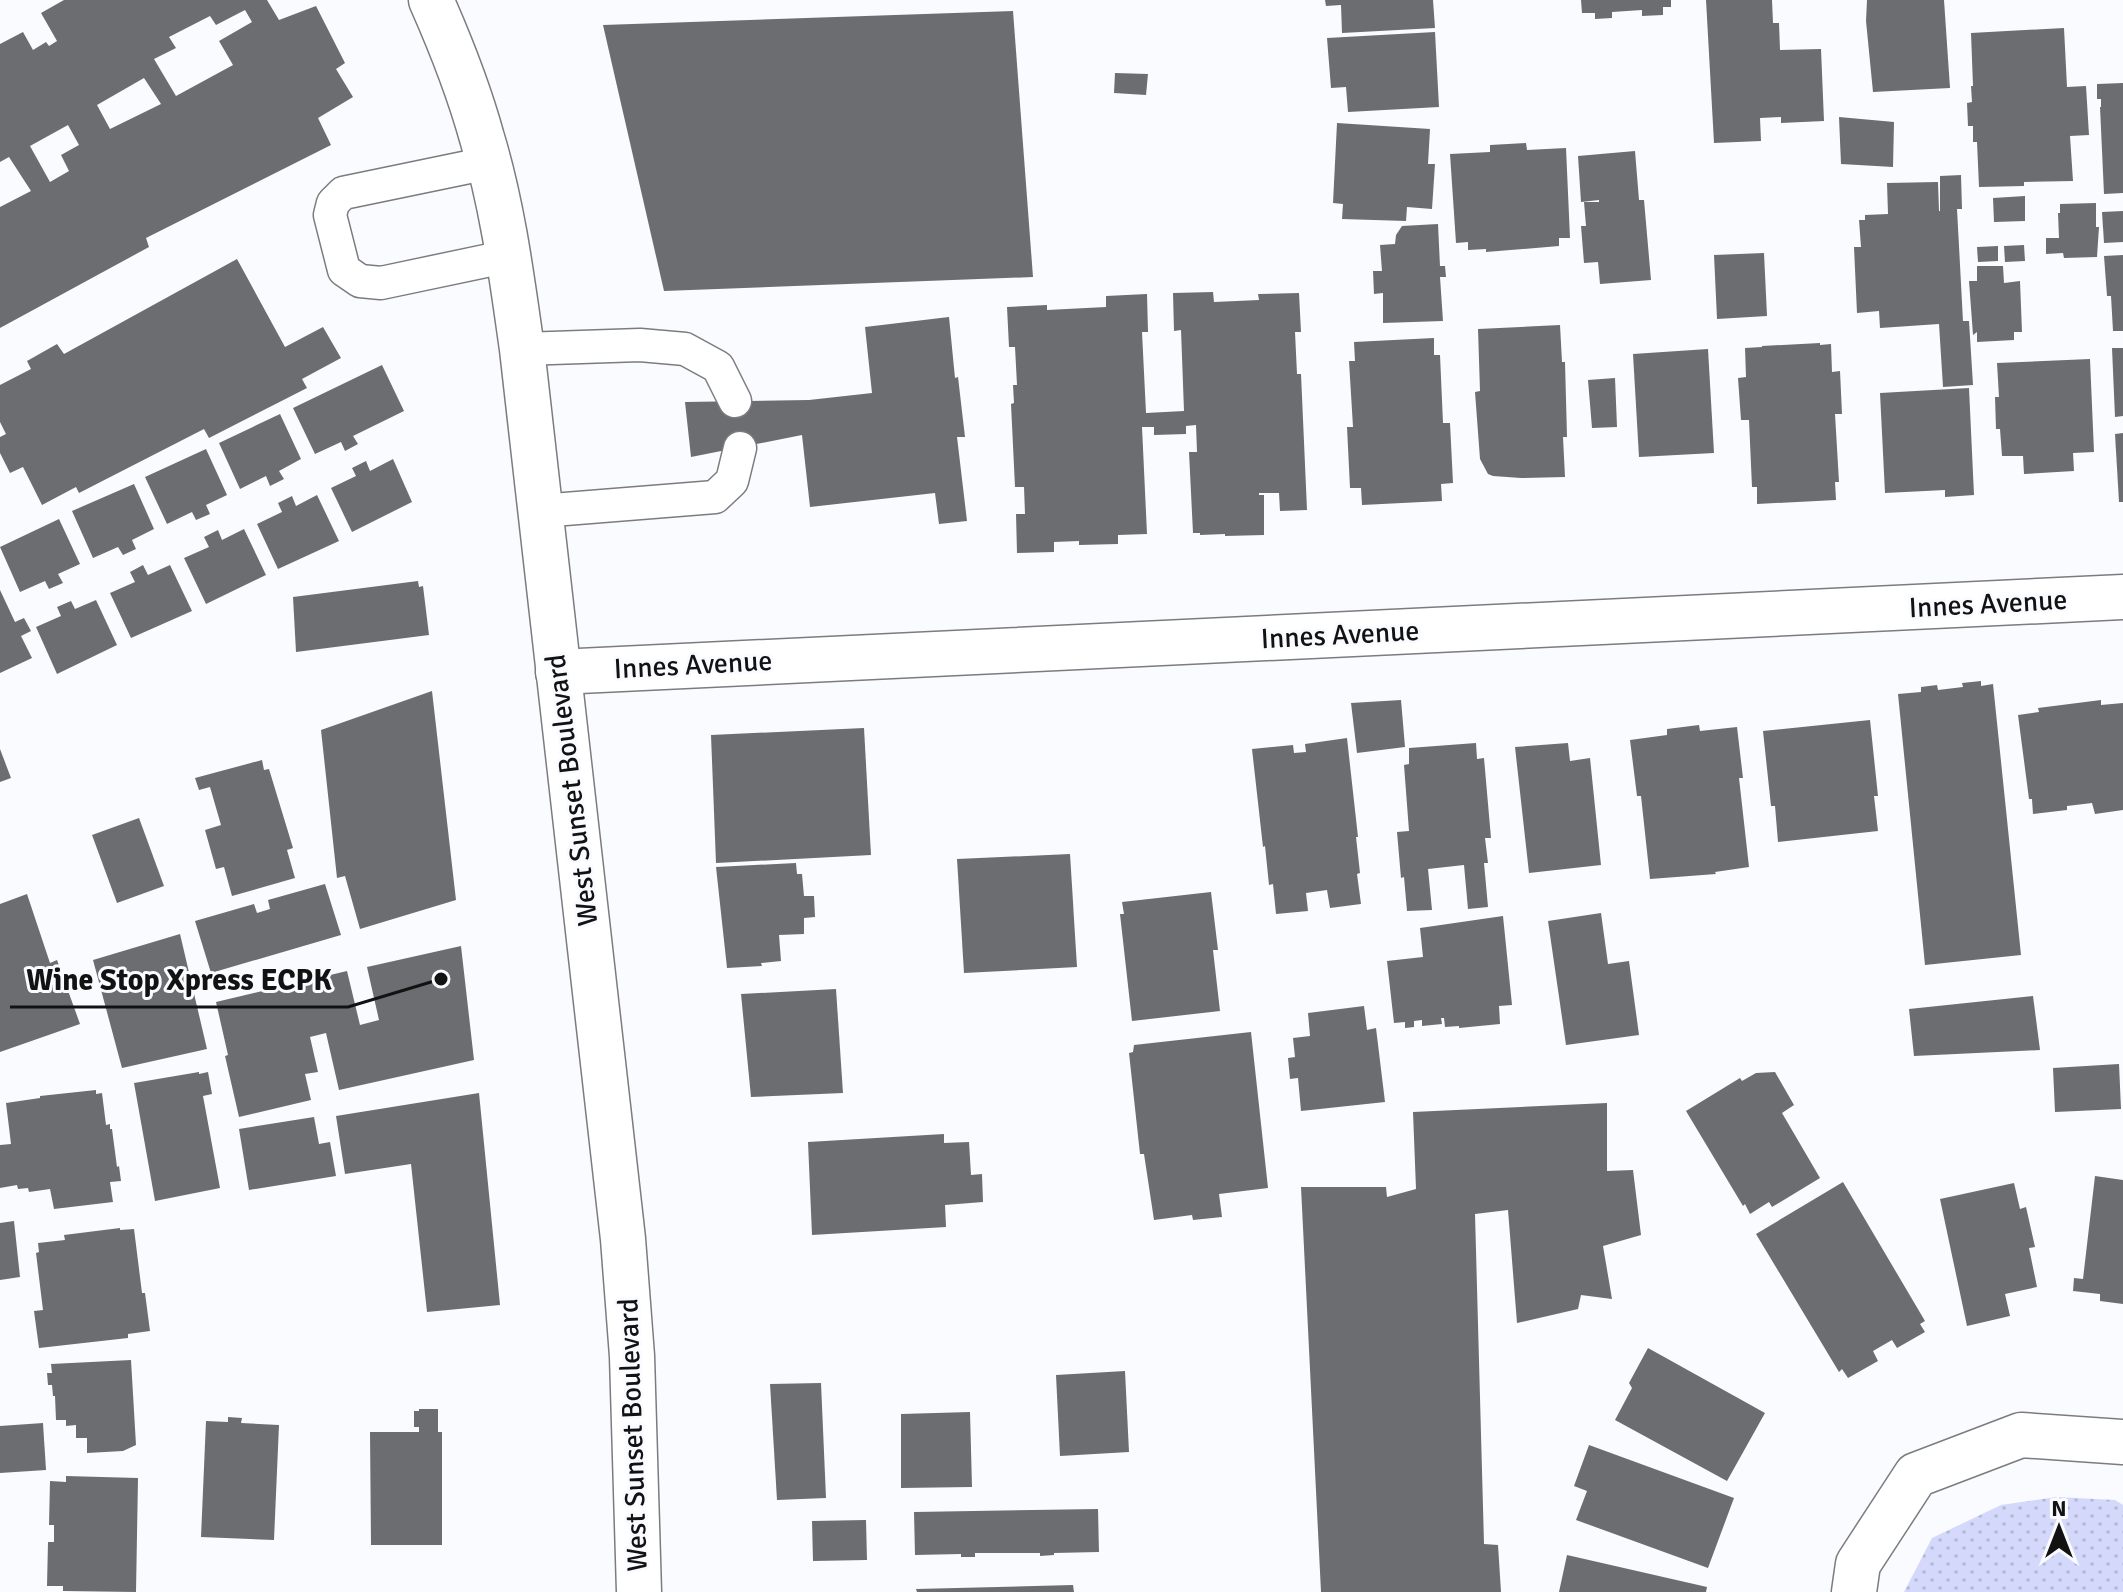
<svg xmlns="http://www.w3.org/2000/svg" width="2123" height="1592" font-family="Signika,sans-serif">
<defs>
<pattern id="green-dots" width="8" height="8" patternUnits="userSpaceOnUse" patternTransform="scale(2)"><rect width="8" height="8" fill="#d4d9fb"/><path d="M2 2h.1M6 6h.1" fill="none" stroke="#b5b9d6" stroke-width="1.8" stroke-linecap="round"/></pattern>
</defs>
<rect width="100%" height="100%" fill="#fafbff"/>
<polygon fill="url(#green-dots)" points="2057,1497 2115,1500 2123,1505 2123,1592 1904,1592 1932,1538 2001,1505"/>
<g fill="#6c6d70" fill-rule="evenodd">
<path d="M64 0H267L279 20 316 6 345 63 336 69 353 97 318 118 331 145 146 238 149 247 0 328V207L31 191 9 157 0 162V44L23 32 33 50 46 42 49 46 57 41 41 13ZM245 10 252 22 219 41 233 65 176 96 154 59 176 48 169 37 210 16 216 25ZM144 78 161 104 110 129 97 105ZM68 125 79 145 61 155 69 171 50 182 30 146Z"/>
<polygon points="1325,0 1433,0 1435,28 1342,33 1341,5 1326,6"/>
<polygon points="1581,0 1671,0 1671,7 1663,7 1663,15 1642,16 1642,10 1612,12 1612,18 1595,19 1595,13 1582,13"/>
<polygon points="1706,0 1772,0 1773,23 1779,23 1780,50 1821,49 1824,121 1781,123 1781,117 1760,118 1761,141 1714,143"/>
<polygon points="1867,0 1944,0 1950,88 1873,92 1866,21"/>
<polygon points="1013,11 1033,277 664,291 603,25"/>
<polygon points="2064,28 2067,87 2086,86 2089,135 2070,136 2073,181 2024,182 2024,186 1979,187 1977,142 1973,142 1973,126 1968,126 1967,103 1972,102 1971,86 1973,86 1971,33"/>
<polygon points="1435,32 1439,107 1348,112 1346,87 1331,88 1327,38"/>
<polygon points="1115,73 1148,74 1146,95 1114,93"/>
<polygon points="2123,83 2123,193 2104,194 2100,107 2101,107 2101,99 2097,99 2097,84"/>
<polygon points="1839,117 1894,122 1893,167 1841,164"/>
<polygon points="1337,123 1430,129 1428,164 1435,164 1432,209 1407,207 1406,221 1342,219 1343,204 1333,203"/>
<polygon points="1526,143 1527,150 1566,148 1570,238 1559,238 1559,246 1486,252 1486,249 1468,250 1468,242 1456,243 1450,154 1490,152 1490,145"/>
<polygon points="1635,151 1639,200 1644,200 1651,280 1600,284 1598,262 1584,263 1581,226 1586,226 1584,202 1599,202 1599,200 1581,202 1578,156"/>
<polygon points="1961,175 1962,209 1957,209 1963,321 1969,321 1973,385 1943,387 1939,324 1880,328 1879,311 1857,313 1854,247 1861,247 1859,220 1865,220 1865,215 1888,214 1887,183 1938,182 1939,211 1940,211 1940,176"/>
<polygon points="2025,196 2025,221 1994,222 1993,198"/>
<polygon points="2096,203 2096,227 2099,227 2097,257 2064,258 2063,253 2046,254 2046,238 2059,238 2058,213 2060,213 2060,204"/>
<polygon points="2123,211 2123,242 2104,243 2102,212"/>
<polygon points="1438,224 1440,266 1445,266 1446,277 1440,277 1443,321 1383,323 1383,293 1374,294 1373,271 1382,271 1380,245 1395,244 1396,235 1402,226"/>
<polygon points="2024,245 2025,261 2005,262 2004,246"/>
<polygon points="1998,246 1998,261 1978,262 1977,247"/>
<polygon points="1764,253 1767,316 1717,319 1714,255"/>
<polygon points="2123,255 2123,331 2113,331 2111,296 2107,296 2104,256"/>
<polygon points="237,259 285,347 323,327 341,358 302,379 307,388 209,438 204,429 79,493 76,487 42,505 23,467 10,473 0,453 0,437 6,434 0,422 0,385 31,369 27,361 57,344 64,354"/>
<polygon points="1977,266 2003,266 2004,283 2020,281 2022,332 2014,332 2014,340 1977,342 1977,332 1973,335 1969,281 1977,281"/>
<polygon points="1213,292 1214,302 1259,300 1258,294 1299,293 1301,332 1295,332 1297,374 1301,374 1307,510 1280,511 1279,493 1259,493 1259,495 1264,495 1264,535 1225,536 1225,534 1200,535 1200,533 1193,533 1189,452 1197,452 1196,425 1186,426 1186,434 1154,435 1154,427 1142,427 1147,534 1118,535 1118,544 1079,545 1079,541 1054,542 1054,552 1017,553 1016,514 1025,514 1024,487 1015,487 1011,404 1014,403 1013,385 1017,385 1015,347 1009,347 1007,307 1047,305 1047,310 1106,307 1106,296 1147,294 1148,332 1142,332 1146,413 1184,411 1181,330 1174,331 1173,293"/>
<polygon points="949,317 955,378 958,377 965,437 957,437 967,521 939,524 935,493 810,507 802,435 691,457 685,402 809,400 872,393 865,327"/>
<polygon points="1560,325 1562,362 1565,362 1567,437 1563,437 1565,477 1521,478 1493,476 1488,474 1480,459 1475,392 1480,391 1478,329"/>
<polygon points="1434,338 1434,355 1440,355 1443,423 1450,423 1453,483 1441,484 1442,501 1362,505 1361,488 1350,488 1347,427 1353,427 1349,361 1355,361 1354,342"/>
<polygon points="1820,343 1820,345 1831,344 1832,372 1840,371 1842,414 1835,414 1839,482 1835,482 1836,500 1757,504 1757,487 1752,487 1749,420 1741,420 1738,378 1746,377 1745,348 1762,347 1762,346"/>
<polygon points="2112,348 2123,348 2123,416 2115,417"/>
<polygon points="1708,349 1714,453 1639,457 1633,354"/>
<polygon points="2090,359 2094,452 2073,453 2074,471 2024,474 2023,456 2002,456 2000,429 1996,429 1995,397 1999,397 1997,363"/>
<polygon points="382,365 404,411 353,436 358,444 345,451 341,442 315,454 293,408"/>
<polygon points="1615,378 1617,427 1592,428 1588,380"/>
<polygon points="1969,388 1974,495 1945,497 1945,490 1885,493 1880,393"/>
<polygon points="280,414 301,459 279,471 284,479 270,486 266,476 240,489 219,443"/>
<polygon points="2123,433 2123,502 2119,502 2115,434"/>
<polygon points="206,449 227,495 206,505 210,514 196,520 192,512 167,524 145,477"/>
<polygon points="393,459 412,502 352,532 331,488 356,476 352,468 366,461 370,471"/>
<polygon points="134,484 154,529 132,540 136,549 123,555 118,547 93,558 72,511"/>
<polygon points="317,495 339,541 278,569 257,524 282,512 278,503 292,496 296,506"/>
<polygon points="59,519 80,564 58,574 63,583 49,589 45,581 20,592 0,547"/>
<polygon points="244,529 266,575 206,604 184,558 209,547 204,537 218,530 222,540"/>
<polygon points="143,565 148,575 170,565 192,611 131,638 110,593 135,582 130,572"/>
<polygon points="418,581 419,587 423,586 429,635 296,652 293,597"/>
<polygon points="0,590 15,622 24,618 31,631 21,636 32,658 0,673"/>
<polygon points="96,600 117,645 57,674 36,627 61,616 57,607 71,601 75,609"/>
<polygon points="1981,681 1981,686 1993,684 2021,955 1925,965 1898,694 1921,692 1921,687 1937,685 1938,690 1963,687 1962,683"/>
<polygon points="432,691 456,900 360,929 345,876 337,878 321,730"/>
<polygon points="1401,700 1405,747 1357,753 1351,703"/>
<polygon points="2101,700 2101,705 2123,703 2123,810 2095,814 2092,803 2067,806 2067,810 2033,814 2032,799 2029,799 2018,715 2039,712 2038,708"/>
<polygon points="1870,720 1878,796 1874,796 1878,831 1778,842 1775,806 1771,806 1763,731"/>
<polygon points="1699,725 1700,731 1737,727 1743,778 1739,778 1749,867 1715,872 1716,874 1650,879 1641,796 1637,796 1630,740 1667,735 1667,729"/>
<polygon points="864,728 871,855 716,863 711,735"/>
<polygon points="1347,738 1358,837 1356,837 1360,873 1357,874 1361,904 1330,908 1327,890 1306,893 1308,911 1276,914 1273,884 1269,885 1265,846 1263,847 1252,749 1293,745 1294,753 1306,752 1305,744"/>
<polygon points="1476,743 1477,759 1484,758 1491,838 1485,838 1488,863 1484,863 1488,907 1468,909 1464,865 1428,869 1432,910 1407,911 1404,877 1401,878 1397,832 1409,831 1404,765 1409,764 1409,748"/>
<polygon points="1568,743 1570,761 1590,758 1601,865 1529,873 1515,747"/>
<polygon points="0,749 11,778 0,782"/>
<polygon points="262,760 264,770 269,769 293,848 287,850 295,878 232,896 224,867 216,869 205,830 221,825 210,787 199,790 195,778"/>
<polygon points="139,818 164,886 117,903 92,835"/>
<polygon points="1070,854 1077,967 964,973 957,859"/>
<polygon points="796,863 797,874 802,874 804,896 814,896 815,917 804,918 804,934 779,935 781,961 761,963 762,966 727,968 716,867"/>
<polygon points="325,884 341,935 211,973 195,921 254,904 257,913 270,909 268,900"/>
<polygon points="1211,892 1218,950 1213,950 1220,1011 1132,1021 1120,914 1124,914 1122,902"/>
<polygon points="27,894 50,963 57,960 80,1024 0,1052 0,904"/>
<polygon points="1601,913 1608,964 1629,961 1639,1035 1566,1045 1548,921"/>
<polygon points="1503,916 1512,1005 1499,1006 1500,1024 1459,1028 1459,1026 1445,1027 1444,1018 1441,1018 1442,1024 1422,1026 1422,1020 1414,1021 1414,1027 1405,1028 1405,1022 1394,1023 1387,961 1423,957 1420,928"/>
<polygon points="180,934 207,1049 122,1068 93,960"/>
<polygon points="461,946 474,1060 339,1090 326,1033 310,1037 318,1072 305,1074 311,1100 239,1117 225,1056 228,1055 216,1002 347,971 360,1025 379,1020 367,967"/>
<polygon points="836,989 843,1093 751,1097 741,994"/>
<polygon points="2033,996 2040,1050 1914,1056 1909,1009"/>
<polygon points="1364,1006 1367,1030 1376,1028 1385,1102 1301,1111 1298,1078 1290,1079 1288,1058 1295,1057 1293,1038 1310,1036 1308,1013"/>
<polygon points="1251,1032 1268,1188 1219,1194 1222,1217 1193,1220 1192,1215 1154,1220 1144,1154 1140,1154 1129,1053 1133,1052 1134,1045"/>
<polygon points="2119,1064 2121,1109 2055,1112 2053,1068"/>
<polygon points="199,1072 199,1074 208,1072 212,1094 203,1096 220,1188 155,1201 134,1083"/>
<polygon points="1775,1072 1794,1105 1782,1113 1820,1178 1772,1207 1769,1202 1750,1214 1745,1204 1743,1206 1686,1111 1740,1078 1742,1081 1756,1073"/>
<polygon points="96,1090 96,1094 102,1093 106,1125 110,1124 110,1129 112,1129 117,1167 119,1166 121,1181 110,1182 113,1202 54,1209 50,1189 29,1192 28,1188 18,1189 17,1185 0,1188 0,1145 11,1144 6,1103 40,1098 40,1096"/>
<polygon points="479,1093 500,1305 427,1312 411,1164 345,1174 336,1116"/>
<polygon points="1607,1103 1607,1171 1633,1170 1641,1235 1603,1246 1612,1299 1581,1295 1578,1309 1517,1323 1508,1210 1475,1214 1484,1544 1498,1545 1501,1592 1321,1592 1301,1187 1386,1187 1387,1197 1416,1189 1413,1112"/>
<polygon points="314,1117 319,1144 330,1142 336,1176 249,1190 239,1129"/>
<polygon points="944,1134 944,1143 969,1142 971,1175 982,1174 983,1202 945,1205 946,1227 812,1235 808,1142"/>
<polygon points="2095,1176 2123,1180 2123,1304 2100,1301 2100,1294 2073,1291 2074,1278 2083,1279"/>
<polygon points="1843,1182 1925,1321 1920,1324 1925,1332 1897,1348 1892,1340 1873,1351 1878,1361 1848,1378 1842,1369 1839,1372 1756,1234"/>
<polygon points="2014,1183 2020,1209 2026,1207 2035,1247 2029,1248 2037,1287 2005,1294 2010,1316 1967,1326 1940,1199"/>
<polygon points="14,1221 20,1277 0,1280 0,1223"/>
<polygon points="120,1228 120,1230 134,1229 142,1293 145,1293 150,1331 128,1334 128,1338 39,1348 34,1311 43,1310 36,1253 39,1252 38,1243 65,1240 64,1235"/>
<polygon points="1648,1348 1765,1413 1727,1481 1615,1420 1632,1388 1629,1383"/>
<polygon points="131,1360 136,1445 123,1451 87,1453 87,1438 76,1438 76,1425 66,1426 66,1420 56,1420 55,1396 53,1396 52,1385 48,1385 47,1373 52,1373 51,1364"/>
<polygon points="1125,1371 1129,1452 1060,1456 1056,1375"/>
<polygon points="821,1383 826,1498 777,1500 770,1384"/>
<polygon points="419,1409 438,1409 438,1432 442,1432 442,1545 371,1545 370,1432 419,1432 419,1427 414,1427 414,1411 419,1411"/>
<polygon points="970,1412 972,1487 901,1488 901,1414"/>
<polygon points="228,1417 242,1418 241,1423 279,1425 274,1540 201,1537 206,1421 228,1422"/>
<polygon points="43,1423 46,1470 0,1473 0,1426"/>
<polygon points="1589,1445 1734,1498 1708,1568 1576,1520 1587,1491 1574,1486"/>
<polygon points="66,1476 138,1478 136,1592 63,1591 63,1586 47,1586 48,1542 54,1542 54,1525 49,1525 50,1481 66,1482"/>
<polygon points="1098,1509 1099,1552 1054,1553 1054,1555 1040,1556 1040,1553 975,1553 975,1557 961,1557 961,1554 915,1555 914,1512"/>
<polygon points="866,1520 867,1560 813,1561 812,1521"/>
<polygon points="1567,1555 1707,1587 1706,1592 1559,1592"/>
<polygon points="1073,1585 1074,1592 917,1592 916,1589"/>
</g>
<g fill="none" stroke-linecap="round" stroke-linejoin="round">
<g stroke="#7b7c7f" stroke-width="35">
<g id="service">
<polyline points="488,163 343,193 333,203 330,215 344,270 360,281 381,283 509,256"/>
<polyline points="522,349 640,345 685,349 718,367 735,401"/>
<polyline points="540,511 715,497 732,481 740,448"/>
</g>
</g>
<g stroke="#7b7c7f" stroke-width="47">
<g id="minor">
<polyline points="558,672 2123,597"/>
<polyline points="1854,1592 1858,1564 1916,1475 2021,1435 2123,1442"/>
</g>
</g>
<g stroke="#7b7c7f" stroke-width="47">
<path id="primary" d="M431 0C451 45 469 91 482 138 503 207 512 279 522 349L623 1239 632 1356 639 1592"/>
</g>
<use href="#service" stroke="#fff" stroke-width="32"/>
<use href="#minor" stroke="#fff" stroke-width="44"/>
<use href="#primary" stroke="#fff" stroke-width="44"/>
</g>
<g text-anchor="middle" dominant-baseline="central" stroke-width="6" stroke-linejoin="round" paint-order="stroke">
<g font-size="28" fill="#121213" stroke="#fafbff">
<text transform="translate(1988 604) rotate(-3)">Innes Avenue</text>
<text transform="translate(1340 635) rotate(-3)">Innes Avenue</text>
<text transform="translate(693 665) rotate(-3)">Innes Avenue</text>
<text transform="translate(572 790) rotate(-97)">West Sunset Boulevard</text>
<text transform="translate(633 1435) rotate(-92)">West Sunset Boulevard</text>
</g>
</g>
<path fill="none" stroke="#121213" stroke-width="3" d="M441 979L348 1007H10"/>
<circle fill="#121213" stroke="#fafbff" stroke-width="3" cx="441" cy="979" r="8"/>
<g font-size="30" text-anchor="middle" font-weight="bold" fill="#121213" stroke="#fafbff" stroke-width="6" stroke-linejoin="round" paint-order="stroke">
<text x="179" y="990">Wine Stop Xpress ECPK</text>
</g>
<g transform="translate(2059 1528)" stroke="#fafbff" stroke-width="6" paint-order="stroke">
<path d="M0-6L14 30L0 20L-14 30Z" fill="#121213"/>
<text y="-12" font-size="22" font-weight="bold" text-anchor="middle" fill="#121213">N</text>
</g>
</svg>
